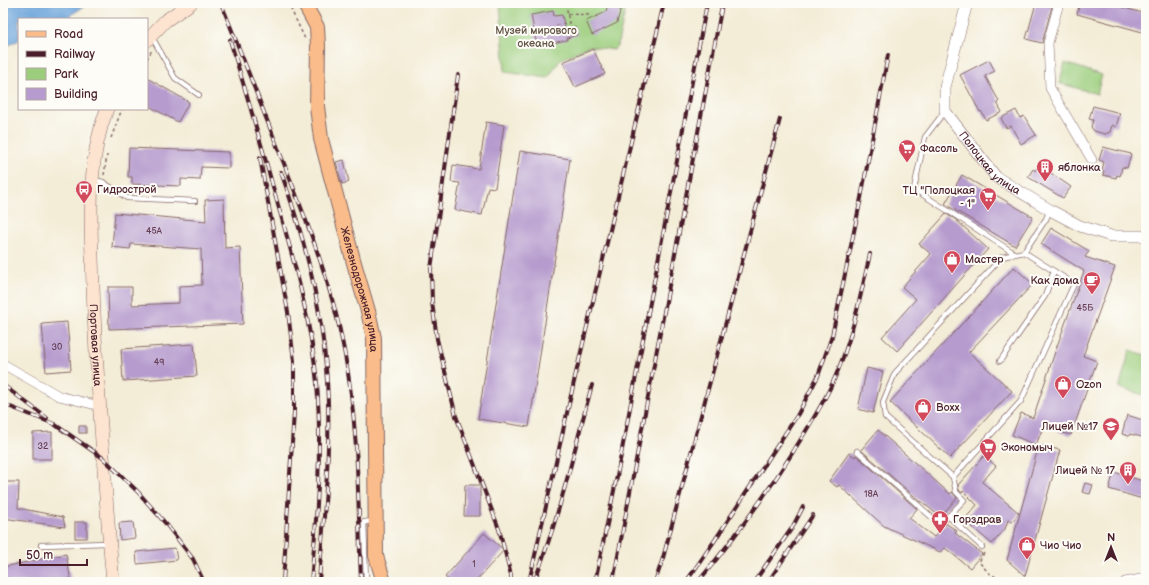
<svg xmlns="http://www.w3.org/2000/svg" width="1149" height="585" font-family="'Balsamiq Sans',sans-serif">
<rect width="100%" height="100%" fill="#fdfcf7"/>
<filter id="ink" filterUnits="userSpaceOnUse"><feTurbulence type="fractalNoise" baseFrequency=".025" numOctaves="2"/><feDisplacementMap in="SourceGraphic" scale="8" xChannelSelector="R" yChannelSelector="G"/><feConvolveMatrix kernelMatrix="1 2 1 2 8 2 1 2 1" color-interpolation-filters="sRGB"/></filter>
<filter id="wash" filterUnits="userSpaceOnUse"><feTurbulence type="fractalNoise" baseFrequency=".012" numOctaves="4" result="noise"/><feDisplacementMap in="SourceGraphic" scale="16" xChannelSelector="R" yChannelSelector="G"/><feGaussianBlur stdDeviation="0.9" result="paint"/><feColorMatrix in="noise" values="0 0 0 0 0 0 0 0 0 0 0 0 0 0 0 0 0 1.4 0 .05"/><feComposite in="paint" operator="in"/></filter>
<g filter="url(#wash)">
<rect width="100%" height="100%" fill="#f3ecd6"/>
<g fill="#9bcd7d" stroke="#727654">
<polygon points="500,3 627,3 617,47 614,50 589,46 560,60 548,78 505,72"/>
<polygon points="1065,63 1102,75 1097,94 1059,83"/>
<polygon points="1130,350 1146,355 1146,388 1144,395 1119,388"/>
</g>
<polygon fill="#6ca4db" stroke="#5b6283" points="3,3 89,3 65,19 19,19 19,40 3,48"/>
<g id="blocks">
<g fill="#b69bce">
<polygon points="608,3 622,3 617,23 592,35 586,21 606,12"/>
<polygon points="1036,3 1053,3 1042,43 1026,39"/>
<polygon points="1080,3 1107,3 1146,14 1146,33 1077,14"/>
<polygon points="553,11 554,16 562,15 565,29 575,27 577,35 567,38 567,40 537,46 531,15"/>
<polygon points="593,49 605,74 575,87 563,62"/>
<polygon points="989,60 995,71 985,76 999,101 997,103 1002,112 986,120 981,111 980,112 960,75"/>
<polygon points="147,78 189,102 178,122 147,105"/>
<polygon points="1093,106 1120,113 1116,127 1112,125 1110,132 1105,134 1094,131 1091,127 1093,120 1089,119"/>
<polygon points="1016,110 1020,118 1024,116 1036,135 1021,144 1011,126 1006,128 1001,118"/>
<polygon points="486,122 504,125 495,188 488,187 482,215 455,210 460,183 451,182 453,165 479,169"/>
<polygon points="1103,147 1131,154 1127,168 1122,167 1120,176 1117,175 1116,178 1103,175 1104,171 1102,170 1104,162 1099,160"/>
<polygon points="129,148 229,152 229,168 201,167 200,180 181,179 181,186 132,184 132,177 128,177"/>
<polygon points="520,151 570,159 529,427 478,419"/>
<polygon points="344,160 349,182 342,184 336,162"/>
<polygon points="1039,165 1071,187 1063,198 1028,177 1033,169 1035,171"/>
<polygon points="962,175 1033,217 1015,246 945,204"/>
<polygon points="224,199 225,248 240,247 243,324 109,329 108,287 132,287 132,305 179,303 179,286 202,285 201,249 131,244 130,249 112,247 115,213 206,221 205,200"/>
<polygon points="946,214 955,219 988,249 897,351 882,337 916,299 902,287 931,254 919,244"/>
<polygon points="1051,228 1089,251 1085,257 1115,267 1083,356 1097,361 1071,435 1059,432 1060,427 1045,422 1036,445 1012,435 1021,413 1033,418 1056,349 1084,271 1041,244"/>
<polygon points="1014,267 1033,284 969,352 1012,391 950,458 890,402"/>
<polygon points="67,322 71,370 46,372 42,324"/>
<polygon points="194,344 197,376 123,381 121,349"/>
<polygon points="867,368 883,372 873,413 858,409"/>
<polygon points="1127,415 1146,421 1146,438 1130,434 1129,436 1122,434"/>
<rect x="79" y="426" width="7" height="7"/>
<polygon points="878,430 950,494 952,492 957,498 940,517 921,501 921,502 861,450"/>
<polygon points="52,432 52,459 33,459 33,433"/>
<polygon points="1039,445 1060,450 1025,576 1007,560"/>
<polygon points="849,453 855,457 856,455 917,509 909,518 934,537 944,525 947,524 957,531 955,533 982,554 970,568 945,548 940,552 884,526 839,485 837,487 829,481"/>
<polygon points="984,456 996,466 982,482 1019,513 1012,522 1008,520 1005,529 992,544 964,520 977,505 963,491 962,493 959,490 958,485"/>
<polygon points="1114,472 1146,482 1146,500 1109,489"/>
<polygon points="3,482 19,482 18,508 63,517 65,527 3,518"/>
<polygon points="1085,483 1093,485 1090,494 1082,492"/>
<polygon points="465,485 480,485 480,516 464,516"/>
<rect x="75" y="522" width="12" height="16"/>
<polygon points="133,522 135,538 120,540 119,523"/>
<polygon points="484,533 504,550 475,582 451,582 445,577"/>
<polygon points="175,548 177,560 137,564 136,552"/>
<polygon points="66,554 71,581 65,582 3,582 3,567"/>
</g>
</g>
</g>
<g filter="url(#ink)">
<use href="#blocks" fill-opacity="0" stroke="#856767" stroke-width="1"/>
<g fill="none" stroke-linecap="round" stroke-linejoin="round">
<g stroke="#856767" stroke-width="6">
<g id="service">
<polyline points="152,37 175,78 199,95"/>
<polyline points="945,111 925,137 914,189 1014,253"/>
<polyline points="94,180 103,182 127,198 195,201"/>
<polyline points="1000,361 1045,296 1054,271"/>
<polyline points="857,451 936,521 944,521 964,500 956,492 953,477 1021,401 1074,284 1024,252 1046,219 1050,210"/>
<polyline points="953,477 885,417 883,402 895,373 1002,257 1024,252"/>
<polyline points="948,516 982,547"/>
<polyline points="41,545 108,543"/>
<polyline points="366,582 364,522 374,521"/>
</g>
</g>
<g stroke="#856767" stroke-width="10">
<g id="minor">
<polyline points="1059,3 1048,43 1050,88 1092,160"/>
<polyline points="3,364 59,396 100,406"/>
<polyline points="1125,582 1146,578"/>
</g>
</g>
<g stroke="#856767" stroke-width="12">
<g id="tertiary">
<path id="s1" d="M967 3 945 87V111L996 177 1050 210 1080 226 1111 236H1146"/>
</g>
</g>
<g stroke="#856767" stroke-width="14">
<g id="secondary">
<polyline points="147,40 165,21 191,3"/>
<path id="s2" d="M107 109C89 155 90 207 92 256 93 288 94 320 96 352 101 429 106 506 113 582"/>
</g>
</g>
<g stroke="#856767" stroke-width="16">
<g id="primary">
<path id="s3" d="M304 3 317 27 318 46 317 106 321 139 354 263 368 311 374 338 376 556 384 582"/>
</g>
</g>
<g stroke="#856767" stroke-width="1.5" stroke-dasharray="3 3" stroke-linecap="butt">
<polyline points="288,3 306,41"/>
<polyline points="568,14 591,15"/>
<polyline points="556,25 569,23 566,3"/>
<polyline points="147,59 152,50"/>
<polyline points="111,138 122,109"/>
<polyline points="104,175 107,155"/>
<polyline points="984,553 979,562 989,573 1005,582"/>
</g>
<use href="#service" stroke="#fff" stroke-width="4.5"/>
<use href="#minor" stroke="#fff" stroke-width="9"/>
<use href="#tertiary" stroke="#fff" stroke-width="11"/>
<use href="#secondary" stroke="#fde4d0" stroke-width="13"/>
<use href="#primary" stroke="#f9bc8a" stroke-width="14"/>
<g stroke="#4a1f2b" stroke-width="4">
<g id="rail">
<path d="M221 3C242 55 262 108 283 161 307 222 332 285 344 350 359 426 358 505 361 582"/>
<path d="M230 40C247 95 263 150 278 205 295 264 311 322 317 383 322 449 317 515 311 582"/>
<polyline points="458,75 431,269 432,302 437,339 456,416 499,529 511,575 511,582"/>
<polyline points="260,158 288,312 294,361 294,412 283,582"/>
<path d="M281 172C308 247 326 324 328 403 330 463 323 523 319 582"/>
<polyline points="3,385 47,418"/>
<polyline points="3,404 54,424 103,458 138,492 166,524 193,559 204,582"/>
<polyline points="529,582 576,373 664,3"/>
<path d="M534 582C559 518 574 451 592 385"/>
<polyline points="595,582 617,476 707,3"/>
<polyline points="613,582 722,5"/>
<polyline points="655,582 663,558 780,119"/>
<polyline points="686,582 715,540 798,414 818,376 832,336 861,198 888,55"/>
<path d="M698 582C732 541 764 498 793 452 807 429 822 406 833 382 852 341 860 297 870 254"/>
<polyline points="754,582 792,528 803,507"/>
<polyline points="768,582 813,515"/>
</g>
</g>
<use href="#rail" stroke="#fdfcf7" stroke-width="2.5" stroke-dasharray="8" stroke-linecap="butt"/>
</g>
</g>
<defs>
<g id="supermarket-pin" transform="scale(0.9)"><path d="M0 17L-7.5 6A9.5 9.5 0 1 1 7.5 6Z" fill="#d1495b" stroke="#fdfcf7"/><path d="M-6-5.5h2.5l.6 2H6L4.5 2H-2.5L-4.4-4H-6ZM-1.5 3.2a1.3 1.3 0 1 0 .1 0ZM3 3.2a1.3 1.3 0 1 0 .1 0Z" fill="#fff"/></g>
<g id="building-pin" transform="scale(0.9)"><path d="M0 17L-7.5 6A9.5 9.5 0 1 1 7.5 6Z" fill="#d1495b" stroke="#fdfcf7"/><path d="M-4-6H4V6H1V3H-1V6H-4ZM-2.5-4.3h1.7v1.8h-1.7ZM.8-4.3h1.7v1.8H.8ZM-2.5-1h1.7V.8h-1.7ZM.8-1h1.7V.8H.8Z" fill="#fff"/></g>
<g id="bus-pin" transform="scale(0.9)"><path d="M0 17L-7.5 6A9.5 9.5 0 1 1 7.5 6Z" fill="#d1495b" stroke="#fdfcf7"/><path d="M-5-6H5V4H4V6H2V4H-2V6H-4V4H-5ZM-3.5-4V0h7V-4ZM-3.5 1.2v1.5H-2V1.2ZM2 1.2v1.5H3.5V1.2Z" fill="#fff"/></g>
<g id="shop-pin" transform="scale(0.9)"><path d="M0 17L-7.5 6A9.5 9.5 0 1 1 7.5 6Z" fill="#d1495b" stroke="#fdfcf7"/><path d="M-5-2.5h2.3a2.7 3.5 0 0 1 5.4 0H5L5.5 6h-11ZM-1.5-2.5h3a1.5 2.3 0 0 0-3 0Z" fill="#fff"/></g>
<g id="cafe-pin" transform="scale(0.9)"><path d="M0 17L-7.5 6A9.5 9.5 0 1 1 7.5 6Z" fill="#d1495b" stroke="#fdfcf7"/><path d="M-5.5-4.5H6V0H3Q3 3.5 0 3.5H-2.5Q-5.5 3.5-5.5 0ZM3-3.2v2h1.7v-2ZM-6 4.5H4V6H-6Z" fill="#fff"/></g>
<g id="school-pin" transform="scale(0.9)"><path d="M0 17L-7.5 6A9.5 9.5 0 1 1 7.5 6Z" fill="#d1495b" stroke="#fdfcf7"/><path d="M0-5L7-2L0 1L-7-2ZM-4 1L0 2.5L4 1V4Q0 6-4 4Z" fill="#fff"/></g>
<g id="pharmacy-pin" transform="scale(0.9)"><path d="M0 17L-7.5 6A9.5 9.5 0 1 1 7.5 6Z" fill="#d1495b" stroke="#fdfcf7"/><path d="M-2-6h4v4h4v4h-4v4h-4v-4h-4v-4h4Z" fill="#fff"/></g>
</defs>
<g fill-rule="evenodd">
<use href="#supermarket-pin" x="907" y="148"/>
<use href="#building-pin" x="1045" y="167"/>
<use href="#bus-pin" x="84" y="189"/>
<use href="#supermarket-pin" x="988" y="196"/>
<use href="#shop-pin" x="952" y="259"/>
<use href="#cafe-pin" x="1092" y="280"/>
<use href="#shop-pin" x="1063" y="384"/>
<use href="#shop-pin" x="923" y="407"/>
<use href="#school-pin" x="1111" y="426"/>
<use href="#supermarket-pin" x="988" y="447"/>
<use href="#building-pin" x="1128" y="470"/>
<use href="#pharmacy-pin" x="940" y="519"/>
<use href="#shop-pin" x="1027" y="545"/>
</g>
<g text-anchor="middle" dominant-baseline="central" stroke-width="4" stroke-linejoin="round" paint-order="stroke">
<g font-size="9" fill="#653e54">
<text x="154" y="231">45А</text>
<text x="1085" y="308">45Б</text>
<text x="57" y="347">30</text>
<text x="159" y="362">49</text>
<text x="43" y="446">32</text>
<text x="871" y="494">18А</text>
<text x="474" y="564">1</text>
</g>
<g font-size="11" fill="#625344" stroke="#fdfcf7">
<text x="536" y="30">Музей мирового<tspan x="536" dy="13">океана</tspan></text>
</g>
<g font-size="11" fill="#4a1f2b" stroke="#fdfcf7" text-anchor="start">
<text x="920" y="148">Фасоль</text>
<text x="1058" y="167">яблонка</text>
<text x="97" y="189">Гидрострой</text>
<text x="975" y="190" text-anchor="end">ТЦ "Полоцкая<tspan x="975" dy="13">- 1"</tspan></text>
<text x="965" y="259">Мастер</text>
<text x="1079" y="280" text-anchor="end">Как дома</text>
<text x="1076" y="384">Ozon</text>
<text x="936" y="407">Boxx</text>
<text x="1098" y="426" text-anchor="end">Лицей №17</text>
<text x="1001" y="447">Экономыч</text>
<text x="1115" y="470" text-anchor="end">Лицей № 17</text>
<text x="953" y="519">Горздрав</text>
<text x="1040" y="545">Чио Чио</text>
</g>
<g font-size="11" fill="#4a1f2b" stroke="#fdfcf7">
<text stroke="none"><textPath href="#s1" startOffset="180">Полоцкая улица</textPath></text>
<text stroke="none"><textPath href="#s3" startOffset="295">Железнодорожная улица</textPath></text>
<text stroke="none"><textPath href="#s2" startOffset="238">Портовая улица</textPath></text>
</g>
</g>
<rect width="1149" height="585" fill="none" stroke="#fdfcf7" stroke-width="16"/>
<rect x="18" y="18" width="130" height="92" fill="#fdfcf7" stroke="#b5a4a5"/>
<rect x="26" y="31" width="20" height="6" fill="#f9bc8a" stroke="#b5a4a5"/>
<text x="54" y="38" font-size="12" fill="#4a1f2b">Road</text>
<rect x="26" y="51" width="20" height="6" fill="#4a1f2b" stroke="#b5a4a5"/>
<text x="54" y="58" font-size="12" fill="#4a1f2b">Railway</text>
<rect x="26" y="68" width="20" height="12" fill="#9bcd7d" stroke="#b5a4a5"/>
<text x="54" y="78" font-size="12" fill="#4a1f2b">Park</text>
<rect x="26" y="88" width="20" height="12" fill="#b69bce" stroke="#b5a4a5"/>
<text x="54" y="98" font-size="12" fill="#4a1f2b">Building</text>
<g transform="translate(1111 547)" stroke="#fdfcf7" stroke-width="3" paint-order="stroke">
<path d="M0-3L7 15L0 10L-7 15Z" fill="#4a1f2b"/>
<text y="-6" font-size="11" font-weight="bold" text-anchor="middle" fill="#4a1f2b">N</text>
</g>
<path d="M20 559v6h67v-6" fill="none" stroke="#4a1f2b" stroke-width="2"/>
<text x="26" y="559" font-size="12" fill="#4a1f2b" stroke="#fdfcf7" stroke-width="3" paint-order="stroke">50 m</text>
</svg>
